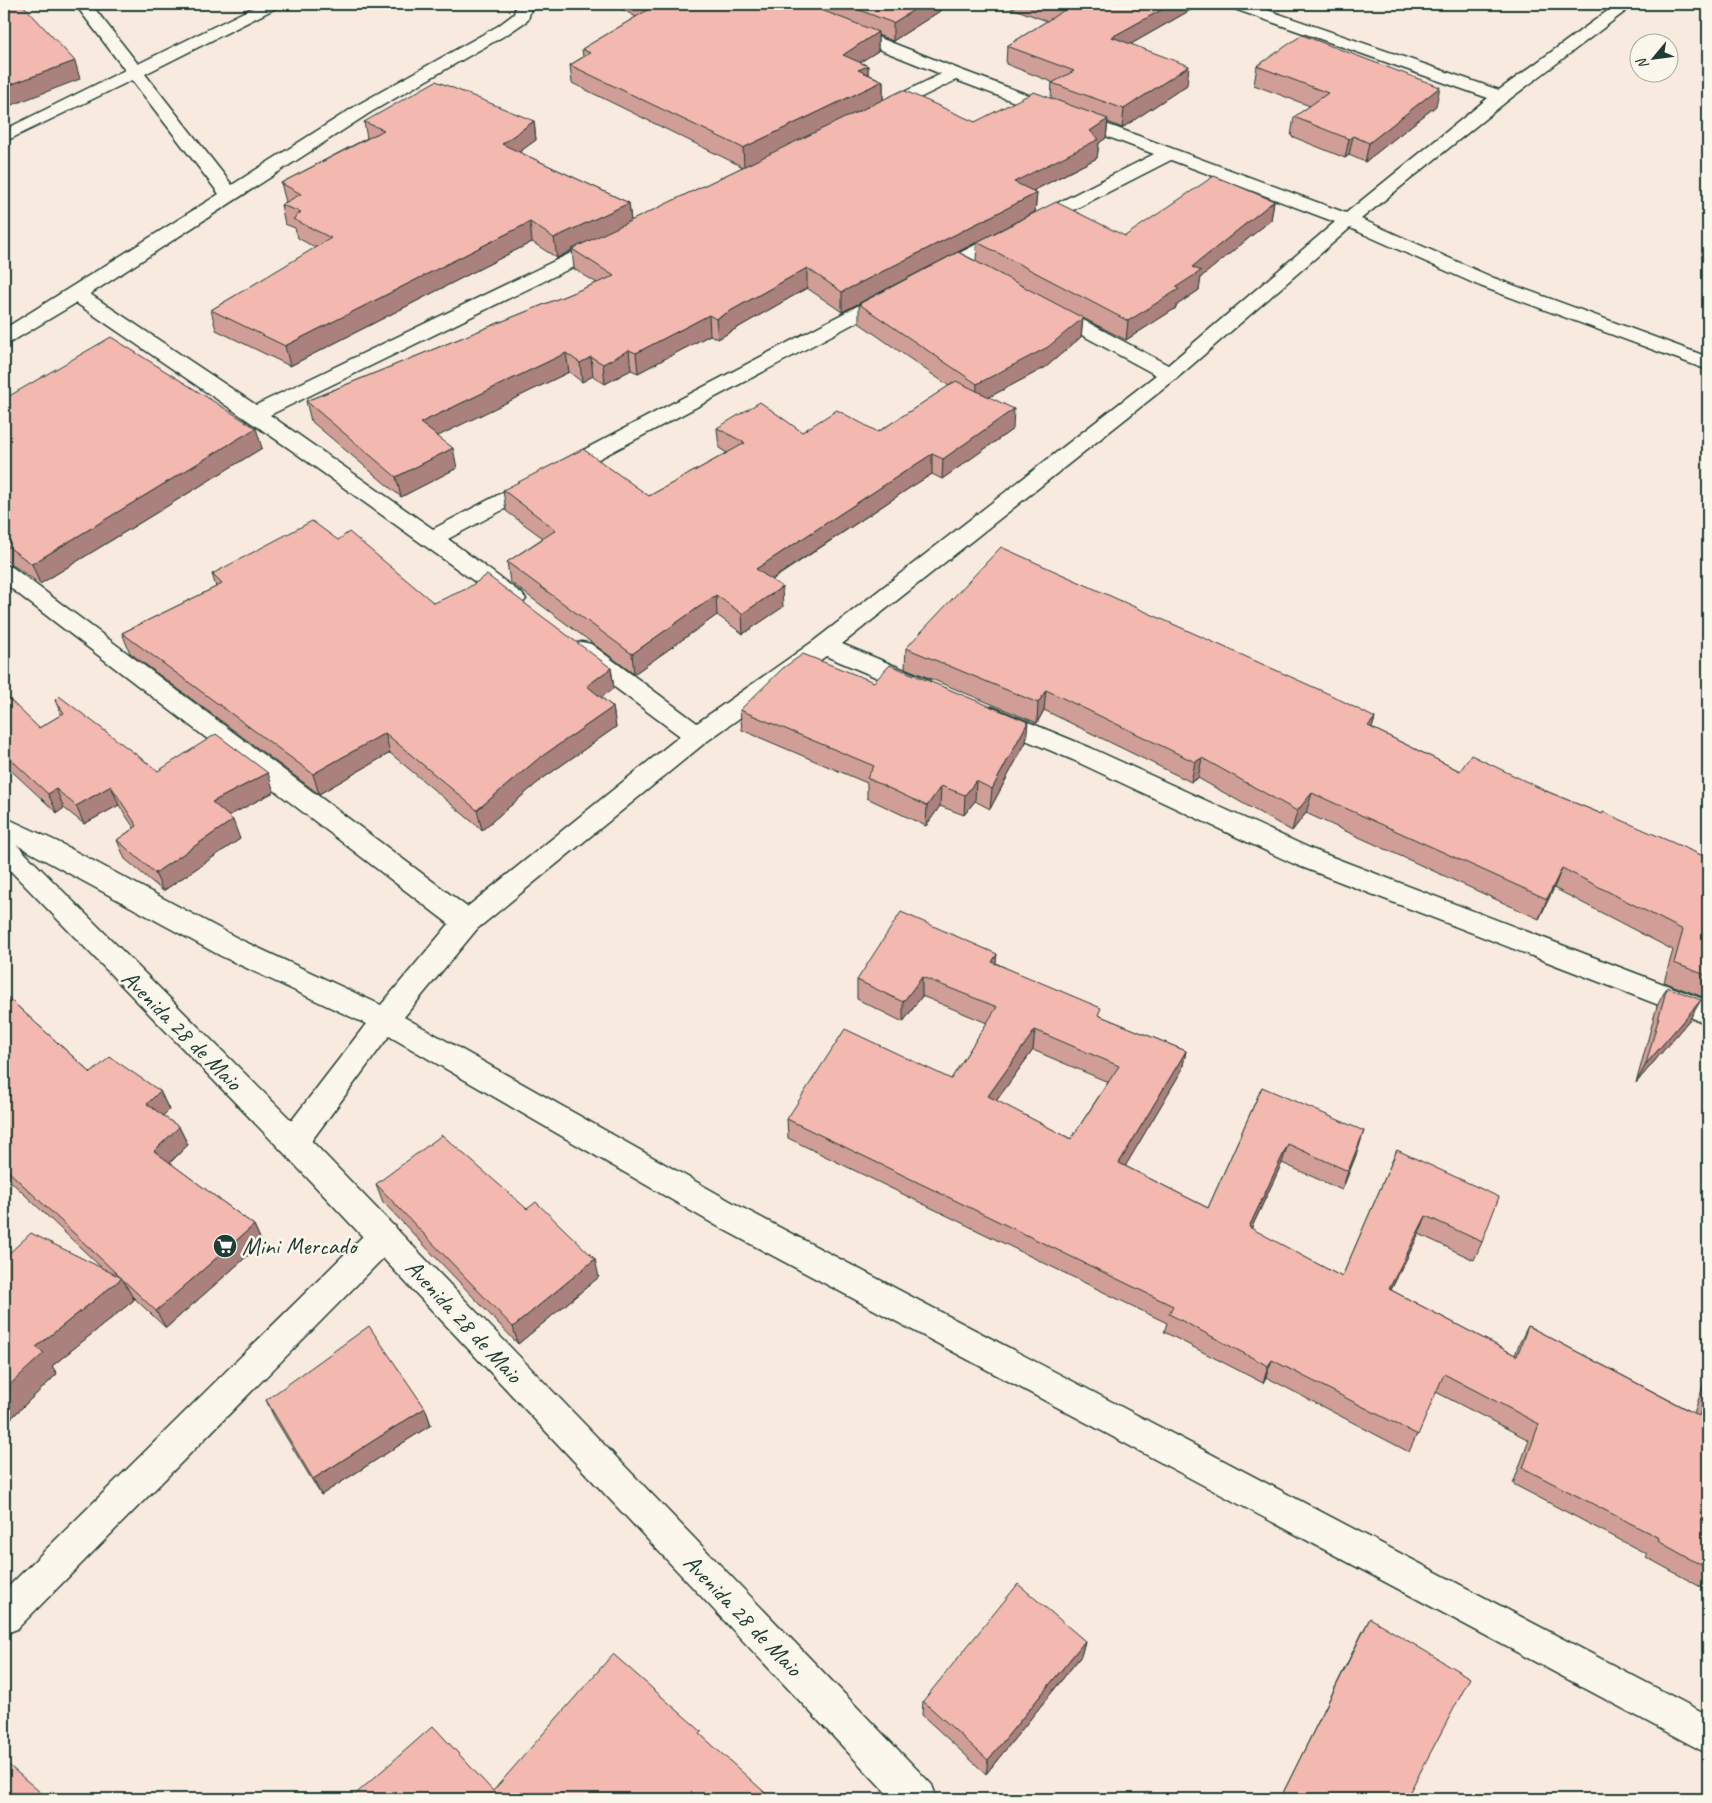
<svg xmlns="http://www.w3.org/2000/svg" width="1712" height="1803" font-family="Caveat,sans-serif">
<rect width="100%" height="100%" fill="#f9eae0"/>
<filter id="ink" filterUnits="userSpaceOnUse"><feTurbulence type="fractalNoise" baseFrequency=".02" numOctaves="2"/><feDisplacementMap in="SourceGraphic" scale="10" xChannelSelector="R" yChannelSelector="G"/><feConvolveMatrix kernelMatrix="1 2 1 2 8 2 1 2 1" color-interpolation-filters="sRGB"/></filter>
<g filter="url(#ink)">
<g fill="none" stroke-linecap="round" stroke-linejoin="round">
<g stroke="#1f3d34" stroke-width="3">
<g id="minor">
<polygon points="75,4 91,4 138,64 260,4 280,4 278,7 145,74 232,185 359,104 498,26 514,14 516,4 532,4 528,20 509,33 371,112 90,294 256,405 600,239 614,239 617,243 614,247 270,415 433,529 884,292 891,290 898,292 901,296 898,300 448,539 522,594 526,599 522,604 514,607 506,604 290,449 76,303 11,342 4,344 4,329 219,194 132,80 4,142 4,130 125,70"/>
<polygon points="772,4 794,4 961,70 1346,213 1488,98 1229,7 1227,4 1250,4 1499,90 1617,4 1635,4 1507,101 1361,219 1494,278 1708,357 1708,370 1480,286 1350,228 1177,378 842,644 929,680 932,686 929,692 920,694 911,692 826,656 706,742 477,929 404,1017 739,1206 1708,1715 1708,1754 717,1226 389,1036 304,1151 293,1155 282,1151 278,1142 282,1133 366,1024 221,956 4,838 4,817 58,842 241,940 381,1005 449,924 4,583 4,565 12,567 467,907 680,736 573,656 570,650 573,644 582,642 591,644 697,723 815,640 1156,375 1043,314 1040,310 1043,306 1050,304 1057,306 1168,365 1335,222 1171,160 940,278 926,278 923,274 926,270 1154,154 956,80 885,115 873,115 870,111 873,107 941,74 774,7"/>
<polygon points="992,707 1091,748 1314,850 1708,1001 1708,1024 1294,864 1073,760 983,722 979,716 983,710"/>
<polygon points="384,1222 395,1226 400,1236 395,1246 17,1629 4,1634 4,1591 373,1226"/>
</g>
</g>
<g stroke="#1f3d34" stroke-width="3">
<polygon id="tertiary" points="4,838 13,841 304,1133 932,1785 937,1799 892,1799 282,1151 4,864"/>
</g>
<use href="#minor" fill="#fbf7ec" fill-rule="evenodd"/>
<use href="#tertiary" fill="#fbf7ec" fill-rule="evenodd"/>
</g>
<g fill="#d19e97" stroke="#1f3d34" fill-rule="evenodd">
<polygon points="190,4 207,4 198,8"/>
<path d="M613 4H951L893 41 878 35V51L860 62 868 66V74L883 81V99L975 122 1051 98 1052 82 1006 64 1007 46 1047 21 1001 4H1200L1194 8 1131 44 1187 85 1122 128 1108 122 1106 138 1099 143 1097 158 1033 191 1037 193 1035 212 994 233 1125 236 1274 201 1271 220 1201 277 1199 290 1177 305 1176 308 1126 340 1083 318 1081 337 1046 367 989 397 1013 429 942 479 932 474 911 487 772 580 783 607 743 634 717 615 634 674 510 582 507 562 543 538 506 511 503 490 649 496 727 453 719 448 717 428 802 432H878L949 386 859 323V304L944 259 842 312 807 288 718 339 710 335 638 373 631 370 605 384 593 376 582 382 569 372 437 436 457 468 401 497 311 421 306 401 597 283 574 269 572 250 557 258 532 242 290 366 216 330 211 310 316 248 298 238 295 228 285 224 281 205 286 202 281 183 367 138 364 122 534 121 536 140 519 152 629 203 631 221 743 167 572 83 570 65 583 57 582 49 636 17ZM977 242 976 261 958 252Z"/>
<polygon points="1257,66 1436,106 1365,162 1349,155 1345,158 1291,136 1294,117 1310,106 1254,85"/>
<polygon points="4,399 262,448 40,584 4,559"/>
<polygon points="338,540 434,603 611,668 614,688 601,697 613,707 616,727 542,779 482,830 390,753 319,794 130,653 122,633 216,587 212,574"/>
<polygon points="906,648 1375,718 1372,728 1460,771 1546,791 1708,858 1708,999 1664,982 1673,950 1554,888 1539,919 1306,813 1292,831 1198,778 1191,782 1044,710 1037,723 905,668"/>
<polygon points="4,697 39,728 61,715 55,700 158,771 274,792 228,816 240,839 163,891 125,859 117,840 134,828 119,805 84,824 64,808 57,813 4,764"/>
<polygon points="740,710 1026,742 990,809 975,801 964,815 940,806 926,826 867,798 867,783 742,730"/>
<path d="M996 963 1100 1016 1186 1051 1182 1070 1125 1166 1208 1208 1262 1087 1358 1150 1342 1190 1282 1163 1251 1229 1342 1277 1397 1150 1482 1242 1474 1260 1419 1234 1391 1290 1515 1355 1519 1344 1528 1326 1694 1413 1708 1371V1591L1646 1557 1647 1554 1513 1484 1529 1440 1436 1392 1409 1452 1266 1377 1263 1383 1164 1332 1167 1323 788 1138 787 1119 951 1079 987 1023 922 996 903 1022 857 999V980ZM1033 1050 1108 1082 1071 1139 996 1101Z"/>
<polygon points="1667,987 1690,1019 1636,1083 1657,1006"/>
<polygon points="4,994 91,1073 160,1091 169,1110 163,1116 179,1127 188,1145 170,1163 254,1225 262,1243 166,1328 132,1296 134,1300 52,1366 57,1374 4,1425 103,1269 4,1175"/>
<polygon points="376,1184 527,1209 599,1277 518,1344 383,1202"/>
<polygon points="266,1400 425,1408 431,1425 321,1495 274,1417"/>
<polygon points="1370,1618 1406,1799 1280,1799 1362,1633"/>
<polygon points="1085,1641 1081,1656 986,1774 922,1715 923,1701"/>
</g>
<g fill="#aa817b" stroke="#1f3d34">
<polygon points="198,4 207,4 198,8"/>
<polygon points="923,4 951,4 893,41 893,23"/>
<polygon points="1172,4 1200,4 1194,8 1110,56 1112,37"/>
<polygon points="878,32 878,51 843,73 843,55"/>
<polygon points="75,61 80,79 4,108 4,87"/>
<polygon points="868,66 868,84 858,70"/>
<polygon points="1189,66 1187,85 1122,128 1124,109"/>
<polygon points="883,81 883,100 744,167 743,148"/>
<polygon points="1440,87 1436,106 1365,162 1369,143"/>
<polygon points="1108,119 1106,138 1099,143 1097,158 1013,201 1014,182"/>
<polygon points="534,121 536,140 504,163 502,144"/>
<polygon points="1353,136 1349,155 1345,158 1349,139"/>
<polygon points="1037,193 1035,212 842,312 842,292"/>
<polygon points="1274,201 1271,220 1201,277 1199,290 1177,305 1176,308 1126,340 1128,321 1176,287 1192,267"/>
<polygon points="629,203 631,222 572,249 572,250 557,258 554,238"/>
<polygon points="530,222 532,242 290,366 285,346"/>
<polygon points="807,268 807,288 718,339 716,319"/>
<polygon points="709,315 710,335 638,373 636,353"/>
<polygon points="1083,318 1081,337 1046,367 976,404 977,384"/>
<polygon points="629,350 631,370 605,384 603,364"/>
<polygon points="566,353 569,372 424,443 420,423"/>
<polygon points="591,357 593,376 582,382 580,363"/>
<polygon points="1014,409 1013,429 942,479 943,459"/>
<polygon points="256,428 262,448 40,584 32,564"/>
<polygon points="453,448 457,468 401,497 396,477"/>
<polygon points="932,454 932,474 911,487 757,589 756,569 912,467"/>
<polygon points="782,587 783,607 743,634 742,614"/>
<polygon points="716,595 717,615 634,674 632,654"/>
<polygon points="611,668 614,688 590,706 587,686"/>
<polygon points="1046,690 1044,710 1037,723 1038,703"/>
<polygon points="613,707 616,727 542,779 482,830 477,810 538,759"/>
<polygon points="1375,718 1369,738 1368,726"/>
<polygon points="1028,722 1026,742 990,809 992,789"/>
<polygon points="385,733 390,753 319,794 313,774"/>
<polygon points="1202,758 1198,778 1191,782 1195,762"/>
<polygon points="268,773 274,792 219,821 212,802"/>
<polygon points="976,781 975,801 964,815 965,795"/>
<polygon points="111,786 119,805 84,824 76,806"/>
<polygon points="941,786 940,806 926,826 927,806"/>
<polygon points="56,789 64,808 57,813 48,794"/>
<polygon points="1312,793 1306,813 1292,831 1297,811"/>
<polygon points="233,820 240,839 163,891 155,873"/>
<polygon points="1562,868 1554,888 1539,919 1547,899"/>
<polygon points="997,954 995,973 992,962"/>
<polygon points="922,977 922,996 903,1022 903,1002"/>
<polygon points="1701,1000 1690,1019 1636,1083 1646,1064"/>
<polygon points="1035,1030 1033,1050 986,1115 988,1096"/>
<polygon points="1186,1051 1182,1070 1116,1182 1119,1163"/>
<polygon points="160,1091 169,1110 156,1123 147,1104"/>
<polygon points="179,1127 188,1145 163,1169 154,1151"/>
<polygon points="1364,1131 1358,1150 1342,1190 1348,1171"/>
<polygon points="1288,1144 1282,1163 1243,1246 1249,1227"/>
<polygon points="1426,1216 1419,1234 1382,1307 1389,1289"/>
<polygon points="254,1225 262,1243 166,1328 156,1311"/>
<polygon points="595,1259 599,1277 518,1344 513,1327"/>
<polygon points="122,1278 134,1300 52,1366 57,1374 4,1425 4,1390 36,1347"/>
<polygon points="1272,1360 1266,1377 1263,1383 1268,1366"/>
<polygon points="425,1408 431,1425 321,1495 313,1479"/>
<polygon points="1085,1641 1081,1656 986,1774 988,1760"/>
</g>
<g fill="#f3b8b0" stroke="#1f3d34" fill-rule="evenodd">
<polygon points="4,4 22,4 75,61 4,87"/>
<polygon points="643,4 806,4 878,32 843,55 868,66 858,70 883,81 743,148 570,65 590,53 582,49 651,8"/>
<polygon points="844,4 923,4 893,23"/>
<polygon points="1052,4 1172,4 1112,37 1189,66 1124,109 1052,83 1074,71 1007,46 1066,9"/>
<polygon points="1302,35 1440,87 1369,143 1353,136 1349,139 1294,117 1328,93 1257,66"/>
<polygon points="436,81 534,121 502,144 629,203 554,238 530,222 285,346 211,310 331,238 293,219 301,212 281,205 301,194 281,183 384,130 364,122"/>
<polygon points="903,90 975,122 1034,92 1108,119 1090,131 1099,139 1014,182 1037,193 842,292 807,268 716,319 709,315 636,353 629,350 603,364 591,357 580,363 566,353 420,423 453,448 396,477 306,401 614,276 572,249"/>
<polygon points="1214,176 1274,201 1192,267 1201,271 1176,287 1179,289 1128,321 977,242 1056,202 1125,236"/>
<polygon points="958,252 1083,318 1048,347 977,384 859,304"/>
<polygon points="111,337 256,428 32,564 4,544 4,399"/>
<polygon points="956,381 1014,409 943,459 932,454 912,467 756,569 782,587 742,614 716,595 632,654 507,562 556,530 503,490 583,449 649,496 745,443 717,428 760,402 802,432 837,410 878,432"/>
<polygon points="312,521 338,540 349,532 434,603 466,589 487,575 611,668 587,686 613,707 538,759 477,810 385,733 313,774 122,633 222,584 212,574"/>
<polygon points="1001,547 1329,694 1375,718 1368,726 1460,771 1471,755 1546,791 1602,814 1603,812 1708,858 1708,976 1674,963 1683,930 1562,868 1547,899 1312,793 1297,811 1202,758 1195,762 1046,690 1038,703 906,648"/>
<polygon points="803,654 874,682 890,665 1028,722 992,789 976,781 965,795 941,786 927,806 867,778 874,766 740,710 783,668"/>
<polygon points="6,696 39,728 64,713 55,700 59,696 158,771 216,734 268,773 212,802 233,820 155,873 117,840 137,826 111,786 76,806 56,789 48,794 4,753 4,697"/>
<path d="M901 912 997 954 992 962 1101 1008 1098 1015 1186 1051 1119 1163 1208 1208 1262 1087 1364 1131 1348 1171 1288 1144 1249 1227 1342 1277 1397 1150 1499 1197 1482 1242 1426 1216 1389 1289 1517 1356 1528 1326 1699 1416 1708 1388V1569L1658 1541 1659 1538 1523 1468 1539 1424 1444 1374 1418 1435 1272 1360 1268 1366 1169 1314 1173 1306 787 1119 845 1029 951 1079 997 1007 922 977 903 1002 857 980ZM1035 1030 1119 1066 1071 1139 988 1096Z"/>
<polygon points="1667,987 1701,1000 1646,1064"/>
<polygon points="4,994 91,1073 110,1057 160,1091 147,1104 179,1127 154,1151 254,1225 156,1311 4,1167"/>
<polygon points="442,1135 527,1209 536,1202 595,1259 513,1327 376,1184"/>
<polygon points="31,1233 122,1278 36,1347 44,1353 4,1390 4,1258"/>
<polygon points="369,1326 425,1408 313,1479 266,1400"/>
<polygon points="1018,1584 1085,1641 988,1760 923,1701"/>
<polygon points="1370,1618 1470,1678 1406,1799 1280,1799"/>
<polygon points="613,1654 702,1732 700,1734 772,1799 350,1799 433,1726 493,1791"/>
<polygon points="4,1761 48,1799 4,1799"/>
</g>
</g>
<defs>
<g id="supermarket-disc" transform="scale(1.25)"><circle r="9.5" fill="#1f3d34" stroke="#fbf7ec"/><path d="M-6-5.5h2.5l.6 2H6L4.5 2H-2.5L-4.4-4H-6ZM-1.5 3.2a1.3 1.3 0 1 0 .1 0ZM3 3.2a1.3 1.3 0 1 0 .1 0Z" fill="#fff"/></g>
</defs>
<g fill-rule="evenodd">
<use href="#supermarket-disc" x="225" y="1246"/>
</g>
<g text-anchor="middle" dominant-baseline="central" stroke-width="5" stroke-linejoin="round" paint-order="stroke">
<g font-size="24" fill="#1f3d34" stroke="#fbf7ec">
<text transform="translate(182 1030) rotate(45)">Avenida 28 de Maio</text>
<text transform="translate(464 1321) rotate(47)">Avenida 28 de Maio</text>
<text transform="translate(743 1615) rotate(46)">Avenida 28 de Maio</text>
</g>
<g font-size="24" fill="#1f3d34" stroke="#fbf7ec" text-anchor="start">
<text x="242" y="1246">Mini Mercado</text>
</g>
</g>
<rect width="1712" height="1803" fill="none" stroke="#fbf7ec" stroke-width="20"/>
<rect x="10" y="10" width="1692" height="1783" fill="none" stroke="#1f3d34" stroke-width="2" filter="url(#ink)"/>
<g transform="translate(1654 58) rotate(241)"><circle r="24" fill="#fbf7ec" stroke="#a3ada2"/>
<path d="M0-4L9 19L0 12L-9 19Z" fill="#1f3d34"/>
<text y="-8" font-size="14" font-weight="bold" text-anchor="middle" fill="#1f3d34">N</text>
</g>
</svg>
